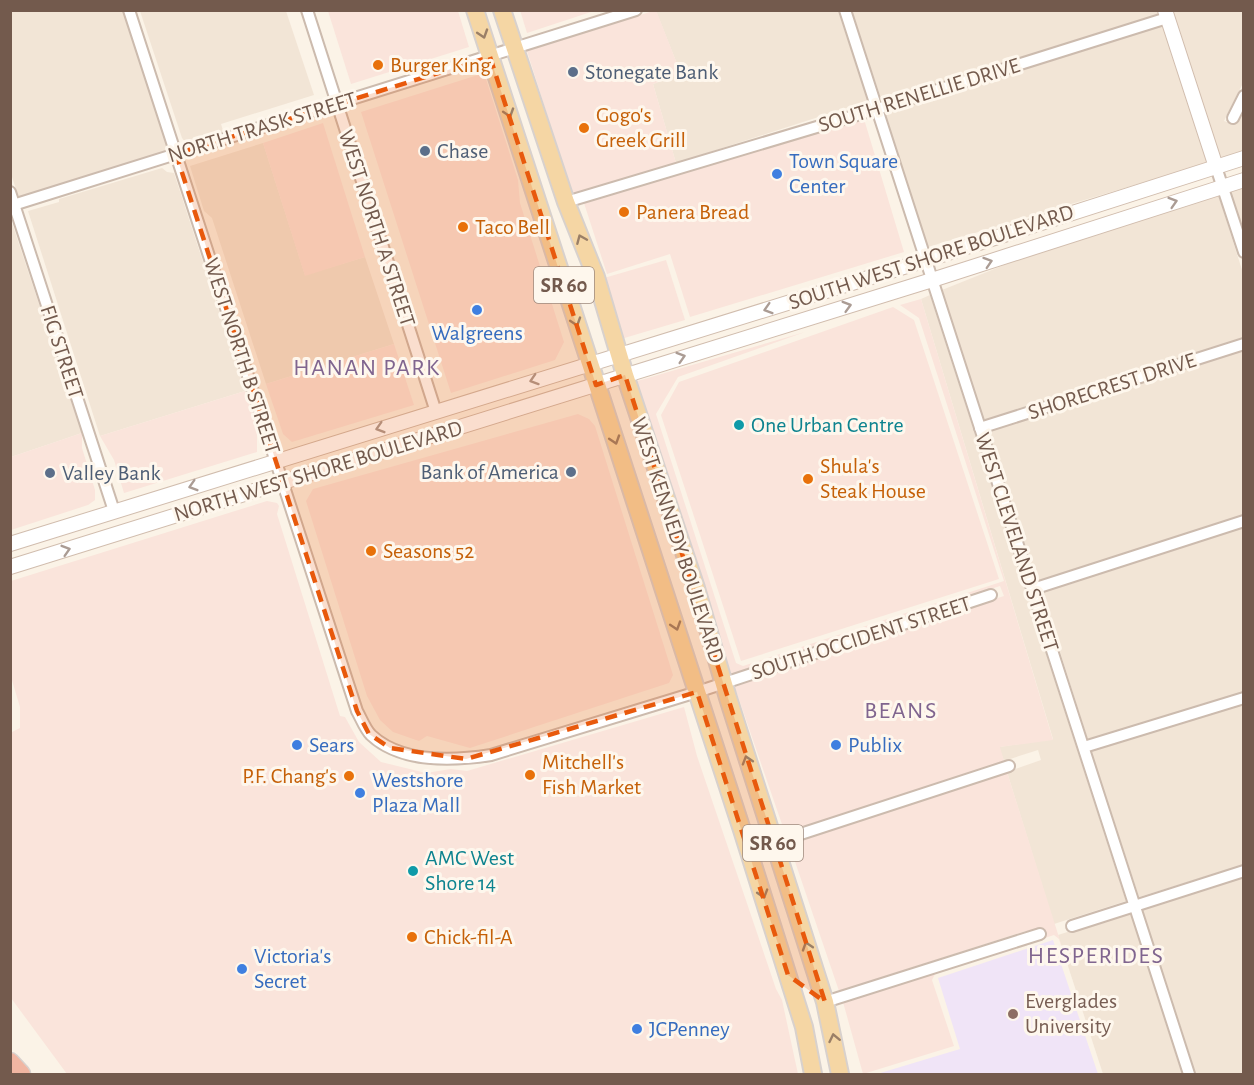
<svg xmlns="http://www.w3.org/2000/svg" width="1254" height="1085" font-family="'Alegreya Sans',sans-serif">
<rect width="100%" height="100%" fill="#fbf3e7"/>
<g fill="#f2e5d6">
<polygon points="1158,10 1159,14 882,102 852,11"/>
<polygon points="10,11 124,11 167,146 165,152 19,198 10,171"/>
<polygon points="140,11 286,11 314,95 221,124 224,134 188,146 182,138"/>
<polygon points="656,11 838,11 868,101 676,163 653,84 681,74"/>
<polygon points="1172,11 1243,11 1243,83 1224,121 1235,125 1243,109 1243,152 1220,159"/>
<polygon points="1163,25 1208,163 928,247 885,113"/>
<polygon points="263,143 305,275 365,257 394,344 266,384 212,218 204,211 190,166"/>
<polygon points="162,168 167,172 174,173 245,391 100,436 28,211 59,202 59,199"/>
<polygon points="1243,186 1243,231 1230,190"/>
<polygon points="1218,194 1243,273 1243,338 984,421 942,290 1037,252"/>
<polygon points="10,217 82,433 11,457 10,457"/>
<polygon points="930,295 1126,901 1054,924 1007,772 1041,760 1038,750 1004,761 999,747 1053,739 921,299"/>
<polygon points="1243,350 1243,515 1037,581 988,431"/>
<polygon points="1243,527 1243,692 1088,740 1041,592"/>
<polygon points="1243,704 1243,865 1139,897 1091,751"/>
<polygon points="1243,877 1243,1074 1196,1074 1142,908"/>
<polygon points="1130,912 1182,1074 1103,1074 1068,966 1058,935"/>
</g>
<g fill="#fae4db">
<polygon points="520,10 594,10 594,11 527,33"/>
<polygon points="656,10 681,74 653,84 676,163 572,194 527,51"/>
<polygon points="328,11 458,11 469,47 351,84"/>
<polygon points="481,74 486,79 518,180 520,203 564,342 555,360 451,393 361,112"/>
<polygon points="864,119 904,252 690,317 670,254 607,274 583,200"/>
<polygon points="323,123 365,257 305,276 263,143"/>
<polygon points="666,260 685,320 621,339 604,278"/>
<polygon points="921,299 1053,740 1000,747 1004,761 785,833 734,685 1004,596 1000,586 730,675 634,382 805,332 678,377 656,414 736,663 743,666 1004,581 919,318 900,305"/>
<polygon points="893,307 914,320 999,579 741,661 661,415 679,382"/>
<polygon points="394,344 414,405 292,442 283,434 266,384"/>
<polygon points="245,391 257,427 257,452 124,493 114,460 100,436"/>
<polygon points="578,414 589,419 595,426 673,675 669,683 470,748 427,736 419,741 393,732 380,720 367,696 306,501 313,489"/>
<polygon points="82,433 82,448 95,490 95,500 88,505 11,530 11,457"/>
<polygon points="267,501 277,503 279,506 277,514 340,716 345,717 359,742 381,762 426,773 451,769 467,771 684,707 697,756 776,989 782,1000 798,1074 67,1074 11,998 10,733 20,728 20,707 11,677 11,581"/>
<polygon points="1007,772 1068,966 1059,939 1054,935 935,974 932,980 954,1046 863,1074 843,1002 1030,941 1026,931 839,991 789,844"/>
</g>
<polygon fill="#f0e4f7" points="1053,940 1098,1074 877,1074 960,1049 938,978"/>
<g fill="none" stroke-linecap="round" stroke-linejoin="round">
<g stroke="#ccbbae" stroke-width="14">
<g id="street">
<path d="M129 10 357 711C361 718 365 729 371 735 401 763 453 761 491 755L697 692 991 595"/>
<polyline points="307,10 436,412"/>
<polyline points="845,10 1189,1074"/>
<polyline points="1233,118 1244,96"/>
<polyline points="1216,167 1244,252"/>
<polyline points="10,192 114,511"/>
<polyline points="566,202 877,109 1167,18"/>
<polyline points="10,206 636,10"/>
<polyline points="980,428 1244,344"/>
<polyline points="1033,589 1244,521"/>
<polyline points="1084,747 1244,698"/>
<polyline points="773,843 1009,766"/>
<polyline points="1072,926 1244,871"/>
<polyline points="825,1002 1040,934"/>
</g>
</g>
<g stroke="#d1bdae" stroke-width="16">
<g id="secondary">
<polyline points="1165,10 1216,167"/>
<polyline points="10,544 926,260 1244,158"/>
<polyline points="10,567 932,280 1244,180"/>
</g>
</g>
<g stroke="#d8d1cd" stroke-width="20">
<g id="primary">
<polyline points="475,10 742,830 804,1027 813,1074"/>
<polyline points="502,10 566,202 596,277 625,375 696,588 728,698 825,1002 840,1074"/>
</g>
</g>
<g stroke="#d8d1cd" stroke-width="21">
<polyline id="highway" points="10,1062 21,1074"/>
</g>
<use href="#street" stroke="#fff" stroke-width="10"/>
<use href="#secondary" stroke="#fff" stroke-width="14"/>
<use href="#primary" stroke="#f5d6a4" stroke-width="16"/>
<use href="#highway" stroke="#f1b6a2" stroke-width="18"/>
</g>
<defs><path id="oneway-chevron" d="M-2-3.5L2.5 0L-2 3.5" fill="none" stroke-width="1.6" stroke-linecap="round" stroke-linejoin="round" transform="scale(1.5)"/></defs>
<g stroke="#9a7f67">
<use href="#oneway-chevron" transform="translate(483 34) rotate(72)"/>
<use href="#oneway-chevron" transform="translate(509 113) rotate(72)"/>
<use href="#oneway-chevron" transform="translate(581 239) rotate(-113)"/>
<use href="#oneway-chevron" transform="translate(576 322) rotate(72)"/>
<use href="#oneway-chevron" transform="translate(615 440) rotate(72)"/>
<use href="#oneway-chevron" transform="translate(676 626) rotate(72)"/>
<use href="#oneway-chevron" transform="translate(747 760) rotate(-107)"/>
<use href="#oneway-chevron" transform="translate(763 894) rotate(73)"/>
<use href="#oneway-chevron" transform="translate(807 946) rotate(-108)"/>
<use href="#oneway-chevron" transform="translate(834 1038) rotate(-102)"/>
</g>
<g stroke="#ab9c94">
<use href="#oneway-chevron" transform="translate(1173 202) rotate(-17)"/>
<use href="#oneway-chevron" transform="translate(988 262) rotate(-18)"/>
<use href="#oneway-chevron" transform="translate(847 306) rotate(-16)"/>
<use href="#oneway-chevron" transform="translate(768 309) rotate(163)"/>
<use href="#oneway-chevron" transform="translate(681 357) rotate(-17)"/>
<use href="#oneway-chevron" transform="translate(534 380) rotate(162)"/>
<use href="#oneway-chevron" transform="translate(380 428) rotate(163)"/>
<use href="#oneway-chevron" transform="translate(193 486) rotate(163)"/>
<use href="#oneway-chevron" transform="translate(66 550) rotate(-17)"/>
</g>
<path fill="#e8590c" fill-opacity="0.2" stroke="#e8590c" stroke-width="4.5" stroke-dasharray="12 8" stroke-linejoin="round" d="M490 57 596 385 625 375 825 1002 788 975 697 692 466 759 390 748 369 734 357 711 176 154Z"/>
<g fill="#e8710a" stroke="#fef7ed" stroke-width="2">
<circle cx="378" cy="65" r="6"/>
<circle cx="584" cy="128" r="6"/>
<circle cx="624" cy="212" r="6"/>
<circle cx="463" cy="227" r="6"/>
<circle cx="808" cy="479" r="6"/>
<circle cx="371" cy="551" r="6"/>
<circle cx="530" cy="775" r="6"/>
<circle cx="349" cy="776" r="6"/>
<circle cx="412" cy="937" r="6"/>
</g>
<g fill="#5c6f8a" stroke="#fef7ed" stroke-width="2">
<circle cx="573" cy="72" r="6"/>
<circle cx="425" cy="151" r="6"/>
<circle cx="571" cy="472" r="6"/>
<circle cx="50" cy="473" r="6"/>
</g>
<g fill="#3f7fe0" stroke="#fef7ed" stroke-width="2">
<circle cx="777" cy="174" r="6"/>
<circle cx="477" cy="310" r="6"/>
<circle cx="297" cy="745" r="6"/>
<circle cx="836" cy="745" r="6"/>
<circle cx="360" cy="793" r="6"/>
<circle cx="242" cy="969" r="6"/>
<circle cx="637" cy="1029" r="6"/>
</g>
<g fill="#0f9aa8" stroke="#fef7ed" stroke-width="2">
<circle cx="739" cy="425" r="6"/>
<circle cx="413" cy="871" r="6"/>
</g>
<circle fill="#8d6e63" stroke="#fef7ed" stroke-width="2" cx="1013" cy="1014" r="6"/>
<g text-anchor="middle" dominant-baseline="central" stroke-width="6" stroke-linejoin="round" paint-order="stroke">
<g fill="#fef7ed" stroke="#9d897d" stroke-width="1.5">
<rect x="534" y="267" width="60" height="36" rx="4.5"/>
<rect x="743" y="825" width="60" height="36" rx="4.5"/>
</g>
<g font-size="21" font-weight="bold" fill="#735a4d">
<text x="564" y="285">SR 60</text>
<text x="773" y="843">SR 60</text>
</g>
<g font-size="22" fill="#c56008" stroke="#fef7ed" text-anchor="start">
<text x="390" y="65">Burger King</text>
<text x="596" y="115">Gogo's<tspan x="596" dy="25">Greek Grill</tspan></text>
<text x="636" y="212">Panera Bread</text>
<text x="475" y="227">Taco Bell</text>
<text x="820" y="466">Shula's<tspan x="820" dy="25">Steak House</tspan></text>
<text x="383" y="551">Seasons 52</text>
<text x="542" y="762">Mitchell's<tspan x="542" dy="25">Fish Market</tspan></text>
<text x="337" y="776" text-anchor="end">P.F. Chang's</text>
<text x="424" y="937">Chick-fil-A</text>
</g>
<g font-size="22" fill="#4e5e75" stroke="#fef7ed" text-anchor="start">
<text x="585" y="72">Stonegate Bank</text>
<text x="437" y="151">Chase</text>
<text x="559" y="472" text-anchor="end">Bank of America</text>
<text x="62" y="473">Valley Bank</text>
</g>
<g font-size="22" fill="#735a4d" stroke="#fef7ed">
<text transform="translate(919 95) rotate(-17)">SOUTH RENELLIE DRIVE</text>
<text transform="translate(262 127) rotate(-17)">NORTH TRASK STREET</text>
<text transform="translate(377 228) rotate(72)">WEST NORTH A STREET</text>
<text transform="translate(931 257) rotate(-18)">SOUTH WEST SHORE BOULEVARD</text>
<text transform="translate(62 352) rotate(72)">FIG STREET</text>
<text transform="translate(242 356) rotate(72)">WEST NORTH B STREET</text>
<text transform="translate(1112 386) rotate(-18)">SHORECREST DRIVE</text>
<text transform="translate(318 471) rotate(-17)">NORTH WEST SHORE BOULEVARD</text>
<text transform="translate(678 540) rotate(72)">WEST KENNEDY BOULEVARD</text>
<text transform="translate(1017 542) rotate(72)">WEST CLEVELAND STREET</text>
<text transform="translate(861 638) rotate(-18)">SOUTH OCCIDENT STREET</text>
</g>
<g font-size="22" fill="#366cbe" stroke="#fef7ed" text-anchor="start">
<text x="789" y="161">Town Square<tspan x="789" dy="25">Center</tspan></text>
<text x="477" y="333" text-anchor="middle">Walgreens</text>
<text x="309" y="745">Sears</text>
<text x="848" y="745">Publix</text>
<text x="372" y="780">Westshore<tspan x="372" dy="25">Plaza Mall</tspan></text>
<text x="254" y="956">Victoria's<tspan x="254" dy="25">Secret</tspan></text>
<text x="649" y="1029">JCPenney</text>
</g>
<g font-size="22" fill="#0d838f" stroke="#fef7ed" text-anchor="start">
<text x="751" y="425">One Urban Centre</text>
<text x="425" y="858">AMC West<tspan x="425" dy="25">Shore 14</tspan></text>
</g>
<g font-size="22" fill="#785e54" stroke="#fef7ed" text-anchor="start">
<text x="1025" y="1001">Everglades<tspan x="1025" dy="25">University</tspan></text>
</g>
<g font-size="24" letter-spacing="1.5" fill="#80658f" stroke="#fef7ed">
<text x="367" y="368">HANAN PARK</text>
<text x="901" y="711">BEANS</text>
<text x="1096" y="956">HESPERIDES</text>
</g>
</g>
<rect width="1254" height="1085" fill="none" stroke="#735a4d" stroke-width="24"/>
</svg>
